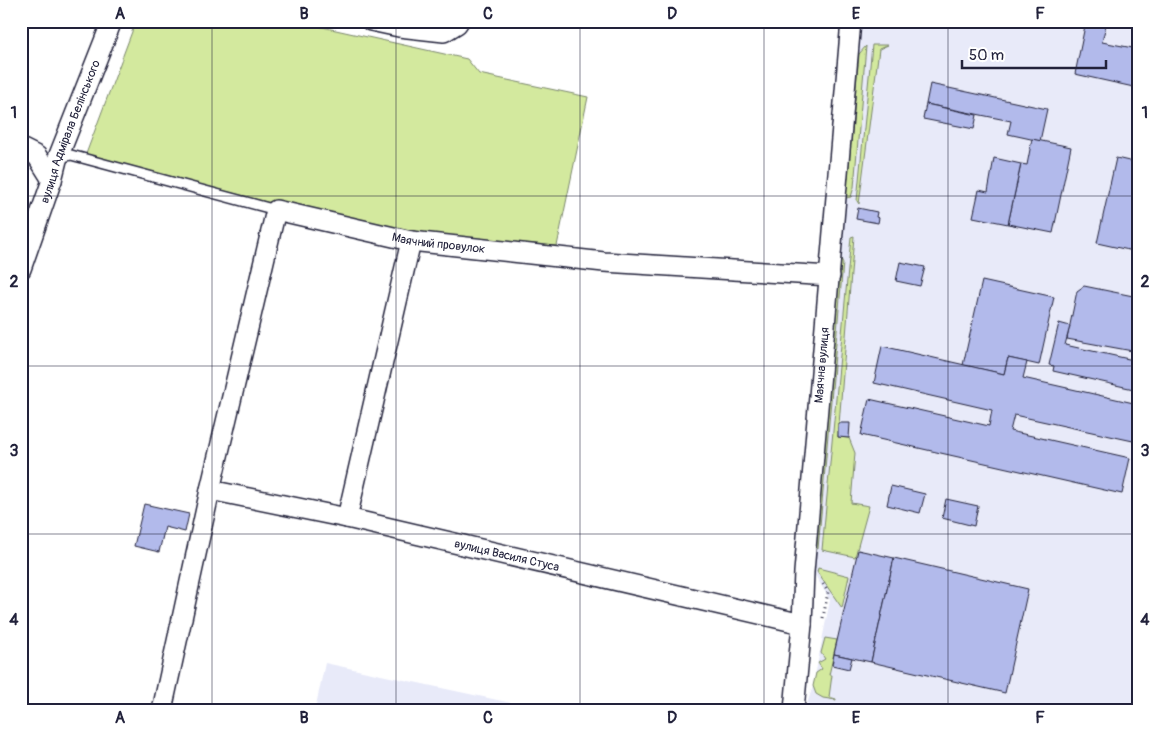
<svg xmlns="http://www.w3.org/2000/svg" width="1159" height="731" font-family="Pangolin,sans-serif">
<rect width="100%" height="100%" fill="#fff"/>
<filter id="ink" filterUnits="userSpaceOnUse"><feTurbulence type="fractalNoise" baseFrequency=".02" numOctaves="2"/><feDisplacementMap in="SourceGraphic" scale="10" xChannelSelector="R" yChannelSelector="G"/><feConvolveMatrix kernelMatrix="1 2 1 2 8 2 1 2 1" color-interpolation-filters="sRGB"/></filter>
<g filter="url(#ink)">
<g fill="#e8eaf9">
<polygon points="861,21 1138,21 1138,710 805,710 813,686 830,600 813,572"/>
<polygon points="325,663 534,708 542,710 315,710"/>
</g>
<g fill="#d3e99e" stroke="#7a866c">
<polygon points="136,21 295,21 467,59 479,74 588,97 557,246 411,233 281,206 86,154"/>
<polygon points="872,45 888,45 879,49 859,204 857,201"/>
<polygon points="866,46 854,187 851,197 846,198 859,54"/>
<polygon points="854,236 838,437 849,438 855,453 851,503 869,506 855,557 822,550 851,237"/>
<polygon points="841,259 843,263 818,549 815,548"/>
<polygon points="818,568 849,576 842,608 817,572"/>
<polygon points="825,638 837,640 829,675 832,675 829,697 836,699 836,700 823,698 816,694 813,686 816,673 822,669 818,663 825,659 821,653"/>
</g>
<g fill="#b2baeb" stroke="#22223b">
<polygon points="1086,21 1106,25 1102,42 1138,49 1138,88 1075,74"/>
<polygon points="930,84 1047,109 1040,141 1008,134 1011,121 926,104"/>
<polygon points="926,104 977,115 974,129 923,119"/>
<polygon points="1032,139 1071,147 1053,233 1008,224 1021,164 1027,165"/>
<polygon points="994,158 1021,164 1008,224 973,217 979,190 988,192"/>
<polygon points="1116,158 1138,163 1138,252 1097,243"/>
<polygon points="858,208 877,212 876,217 879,218 878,223 856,219"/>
<polygon points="900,262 925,267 920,286 896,281"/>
<polygon points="982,281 1054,297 1039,365 1008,358 1004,374 963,365"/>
<polygon points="1084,286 1138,297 1138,352 1067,339 1077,291"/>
<polygon points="1059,323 1070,326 1065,345 1138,361 1138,390 1053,371 1054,366 1049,365"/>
<polygon points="882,346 1004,374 1008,358 1027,362 1023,378 1138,404 1138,422 1133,441 1014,415 1010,431 1130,458 1122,494 861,435 869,399 989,426 992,410 874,383"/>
<polygon points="838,423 850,423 849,438 838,437"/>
<polygon points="891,486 925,494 920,513 887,505"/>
<polygon points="946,499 978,506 974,526 942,518"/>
<polygon points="144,504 189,514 185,532 165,527 159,552 134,546"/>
<polygon points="858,550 894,558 871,662 834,654"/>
<polygon points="894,558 1028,589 1005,693 871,662"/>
<polygon points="834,654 852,658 849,669 832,665"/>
</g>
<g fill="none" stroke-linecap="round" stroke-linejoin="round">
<g stroke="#22223b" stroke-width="12">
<polyline id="service" points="57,159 71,155 276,210"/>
</g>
<g stroke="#22223b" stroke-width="22">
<g id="minor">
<polyline points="371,21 399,27 444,32 457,24 459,21"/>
<polyline points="21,148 37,156 52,180"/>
<path id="s1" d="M21 269 52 180 57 160 112 21"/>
<path id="s2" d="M210 490 347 518 802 624"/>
<polyline points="347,518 411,241"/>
<path id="s3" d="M162 710 210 490 276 210 411 241 604 262 830 276"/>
<path id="s4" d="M794 710 802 624 804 572 851 21"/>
</g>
</g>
<polyline stroke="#22223b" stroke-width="3" stroke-dasharray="1 4" stroke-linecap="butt" points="823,618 828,592 823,584"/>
<use href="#service" stroke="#fff" stroke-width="9"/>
<use href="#minor" stroke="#fff" stroke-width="19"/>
</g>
</g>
<path fill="none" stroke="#22223b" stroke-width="1" stroke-opacity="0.55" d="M212 21V710M396 21V710M580 21V710M764 21V710M948 21V710M21 196H1138M21 366H1138M21 534H1138"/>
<g text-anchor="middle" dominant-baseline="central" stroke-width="5" stroke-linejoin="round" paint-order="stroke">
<g font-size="12" fill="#22223b" stroke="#fff">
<text stroke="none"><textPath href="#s1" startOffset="146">вулиця Адмірала Белінського</textPath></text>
<text stroke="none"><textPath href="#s3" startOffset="679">Маячний провулок</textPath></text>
<text stroke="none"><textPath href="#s4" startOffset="346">Маячна вулиця</textPath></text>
<text stroke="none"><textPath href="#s2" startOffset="304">вулиця Василя Стуса</textPath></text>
</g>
</g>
<rect width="1159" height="731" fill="none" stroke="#fff" stroke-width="55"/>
<path d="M962 60v8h144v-8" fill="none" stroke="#22223b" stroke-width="2.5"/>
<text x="969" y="60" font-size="15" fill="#22223b" stroke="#ffffff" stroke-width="4" paint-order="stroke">50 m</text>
<rect x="28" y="28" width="1104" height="676" fill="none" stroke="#22223b" stroke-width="2"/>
<g font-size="16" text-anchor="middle" font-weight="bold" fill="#22223b">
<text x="120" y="19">A</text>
<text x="304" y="19">B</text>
<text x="488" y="19">C</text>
<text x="672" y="19">D</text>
<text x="856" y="19">E</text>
<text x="1040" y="19">F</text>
<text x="14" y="118">1</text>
<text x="1145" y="118">1</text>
<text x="14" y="287">2</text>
<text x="1145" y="287">2</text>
<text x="14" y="456">3</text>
<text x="1145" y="456">3</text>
<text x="14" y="625">4</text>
<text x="1145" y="625">4</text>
<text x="120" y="723">A</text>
<text x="304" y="723">B</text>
<text x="488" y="723">C</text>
<text x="672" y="723">D</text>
<text x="856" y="723">E</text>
<text x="1040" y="723">F</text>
</g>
</svg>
